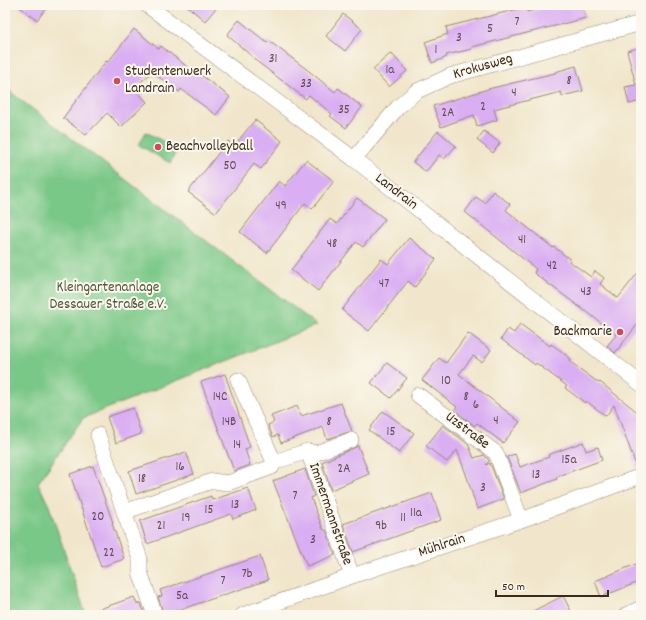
<svg xmlns="http://www.w3.org/2000/svg" width="646" height="620" font-family="Dekko,sans-serif">
<rect width="100%" height="100%" fill="#fbf7ec"/>
<filter id="ink" filterUnits="userSpaceOnUse"><feTurbulence type="fractalNoise" baseFrequency=".025" numOctaves="2"/><feDisplacementMap in="SourceGraphic" scale="8" xChannelSelector="R" yChannelSelector="G"/><feConvolveMatrix kernelMatrix="1 2 1 2 8 2 1 2 1" color-interpolation-filters="sRGB"/></filter>
<filter id="wash" filterUnits="userSpaceOnUse"><feTurbulence type="fractalNoise" baseFrequency=".012" numOctaves="4" result="noise"/><feDisplacementMap in="SourceGraphic" scale="16" xChannelSelector="R" yChannelSelector="G"/><feGaussianBlur stdDeviation="0.9" result="paint"/><feColorMatrix in="noise" values="0 0 0 0 0 0 0 0 0 0 0 0 0 0 0 0 0 1.4 0 .05"/><feComposite in="paint" operator="in"/></filter>
<g filter="url(#wash)">
<rect width="100%" height="100%" fill="#f1e6cb"/>
<g fill="#7ac887" stroke="#5a7952">
<polygon points="5,88 317,325 83,418 38,483 49,506 86,615 5,615"/>
<polygon points="146,132 177,149 170,163 139,145"/>
</g>
<g id="blocks">
<g fill="#daaef3">
<polygon points="17,5 49,5 37,20"/>
<polygon points="186,5 219,5 205,21"/>
<polygon points="552,5 582,5 586,18 472,47 472,49 446,55 447,57 432,63 425,42 448,34 446,27 526,7 527,12"/>
<polygon points="343,14 362,29 345,51 326,36"/>
<polygon points="239,20 267,43 269,41 305,68 335,92 338,88 362,107 346,128 330,116 332,114 309,95 306,99 255,60 255,59 227,35"/>
<polygon points="134,29 159,49 161,46 196,74 197,72 230,97 216,115 181,89 179,92 152,72 134,88 147,102 121,127 107,113 86,135 63,118 106,61 108,62"/>
<polygon points="641,47 641,101 629,104 625,87 636,85 627,51"/>
<polygon points="391,53 407,71 389,87 373,69"/>
<polygon points="576,66 583,91 562,96 561,92 494,109 497,120 477,126 474,115 441,127 433,106 488,89 555,73 555,72"/>
<polygon points="255,120 282,141 261,169 254,164 216,213 188,192 228,141 234,146"/>
<polygon points="438,131 456,146 444,159 439,155 426,172 413,162"/>
<polygon points="484,131 500,143 493,153 477,140"/>
<polygon points="306,160 334,181 312,209 305,203 267,253 240,232 279,181 285,186"/>
<polygon points="493,191 510,204 506,210 553,248 554,247 571,260 569,261 591,277 595,271 604,278 600,284 618,298 641,269 641,320 615,353 607,346 616,335 586,311 585,311 534,273 536,269 465,212 476,197 485,203"/>
<polygon points="357,198 385,219 363,247 356,242 318,291 291,270 330,219 337,224"/>
<polygon points="409,238 436,259 415,287 408,281 369,331 342,310 381,259 388,264"/>
<polygon points="520,324 550,346 551,344 561,351 571,359 569,361 599,383 600,382 641,415 641,467 637,468 614,405 606,416 586,401 585,403 565,388 567,386 536,363 535,365 501,339 508,329 514,333"/>
<polygon points="468,333 491,350 482,362 473,356 459,374 520,422 503,443 477,423 475,426 454,410 457,407 422,380 439,358 446,363"/>
<polygon points="387,363 407,378 391,398 371,383"/>
<polygon points="225,374 250,447 245,449 250,465 234,471 201,382"/>
<polygon points="341,403 352,431 327,439 323,427 281,443 278,435 273,437 268,425 274,422 271,416 297,406 301,416"/>
<polygon points="133,408 141,434 116,443 107,417"/>
<polygon points="383,411 414,433 399,453 369,430"/>
<polygon points="443,425 468,444 474,458 484,455 488,459 489,461 486,465 490,463 504,499 477,509 466,474 457,450 447,462 426,446"/>
<polygon points="583,442 586,451 598,447 602,460 556,477 557,479 521,493 507,457 515,454 520,467 549,457 548,455"/>
<polygon points="358,446 369,474 331,490 322,462"/>
<polygon points="186,452 194,474 136,494 129,471"/>
<polygon points="93,466 113,523 112,523 124,559 101,567 70,474"/>
<polygon points="305,469 314,496 311,498 323,529 325,530 326,530 335,555 307,566 273,481"/>
<polygon points="248,488 256,510 233,519 231,514 147,544 140,521 211,496 212,500"/>
<polygon points="432,493 441,520 353,552 343,524"/>
<polygon points="260,556 268,580 164,615 158,597 162,596 160,590"/>
<polygon points="636,564 641,577 641,581 601,597 595,581"/>
<polygon points="563,596 573,615 525,615"/>
<polygon points="134,597 137,604 141,603 145,615 88,615 88,613"/>
</g>
</g>
</g>
<g filter="url(#ink)">
<use href="#blocks" fill-opacity="0" stroke="#968874" stroke-width="1"/>
<g fill="none" stroke-linecap="round" stroke-linejoin="round">
<g stroke="#968874" stroke-width="16">
<g id="minor">
<polyline points="147,5 354,159 641,384"/>
<polyline points="354,159 398,107 417,91 450,76 641,23"/>
<polyline points="238,380 274,462"/>
<polyline points="418,395 496,453 521,520"/>
<polyline points="98,435 140,559 140,572 155,615"/>
<polyline points="308,451 316,453 351,440"/>
<polyline points="124,512 212,481 228,483 272,467 274,462 308,451 352,576"/>
<polyline points="243,615 352,576 521,520 641,476"/>
<polyline points="626,615 641,608"/>
</g>
</g>
<use href="#minor" stroke="#fff" stroke-width="15"/>
</g>
</g>
<g fill="#d1495b" stroke="#fbf7ec" stroke-width="1.5">
<circle cx="117" cy="81" r="4"/>
<circle cx="158" cy="147" r="4"/>
<circle cx="620" cy="332" r="4"/>
</g>
<g text-anchor="middle" dominant-baseline="central" stroke-width="4" stroke-linejoin="round" paint-order="stroke">
<g font-size="13" fill="#634b53">
<text x="517" y="22">7</text>
<text x="490" y="29">5</text>
<text x="459" y="38">3</text>
<text x="436" y="50">1</text>
<text x="273" y="59">31</text>
<text x="390" y="70">1a</text>
<text x="569" y="81">8</text>
<text x="306" y="84">33</text>
<text x="514" y="93">4</text>
<text x="483" y="107">2</text>
<text x="344" y="110">35</text>
<text x="448" y="113">2A</text>
<text x="230" y="166">50</text>
<text x="281" y="206">49</text>
<text x="522" y="240">41</text>
<text x="332" y="244">48</text>
<text x="552" y="266">42</text>
<text x="384" y="284">47</text>
<text x="586" y="292">43</text>
<text x="446" y="381">10</text>
<text x="220" y="397">14C</text>
<text x="466" y="397">8</text>
<text x="476" y="405">6</text>
<text x="496" y="421">4</text>
<text x="229" y="422">14B</text>
<text x="329" y="422">8</text>
<text x="391" y="432">15</text>
<text x="237" y="445">14</text>
<text x="569" y="460">15a</text>
<text x="180" y="467">16</text>
<text x="344" y="469">2A</text>
<text x="536" y="475">13</text>
<text x="142" y="479">18</text>
<text x="483" y="488">3</text>
<text x="295" y="496">7</text>
<text x="235" y="505">13</text>
<text x="209" y="510">15</text>
<text x="416" y="513">11a</text>
<text x="98" y="517">20</text>
<text x="186" y="518">19</text>
<text x="403" y="518">11</text>
<text x="161" y="526">21</text>
<text x="381" y="526">9b</text>
<text x="313" y="540">3</text>
<text x="109" y="553">22</text>
<text x="247" y="574">7b</text>
<text x="223" y="581">7</text>
<text x="182" y="596">5a</text>
</g>
<g font-size="15" fill="#3b2a1e" stroke="#fbf7ec">
<text transform="translate(483 67) rotate(-16)">Krokusweg</text>
<text transform="translate(396 192) rotate(38)">Landrain</text>
<text transform="translate(467 431) rotate(37)">Uzstraße</text>
<text transform="translate(330 514) rotate(71)">Immermannstraße</text>
<text transform="translate(442 546) rotate(-18)">Mühlrain</text>
</g>
<g font-size="15" fill="#3b2a1e" stroke="#fbf7ec" text-anchor="start">
<text x="125" y="72">Studentenwerk<tspan x="125" dy="17">Landrain</tspan></text>
<text x="166" y="147">Beachvolleyball</text>
<text x="612" y="332" text-anchor="end">Backmarie</text>
</g>
<g font-size="15" fill="#4e593e" stroke="#fbf7ec">
<text x="108" y="288">Kleingartenanlage<tspan x="108" dy="17">Dessauer Straße e.V.</tspan></text>
</g>
</g>
<rect width="646" height="620" fill="none" stroke="#fbf7ec" stroke-width="20"/>
<path d="M496 590v6h112v-6" fill="none" stroke="#3b2a1e" stroke-width="2"/>
<text x="502" y="590" font-size="12" fill="#3b2a1e" stroke="#fbf7ec" stroke-width="3" paint-order="stroke">50 m</text>
</svg>
